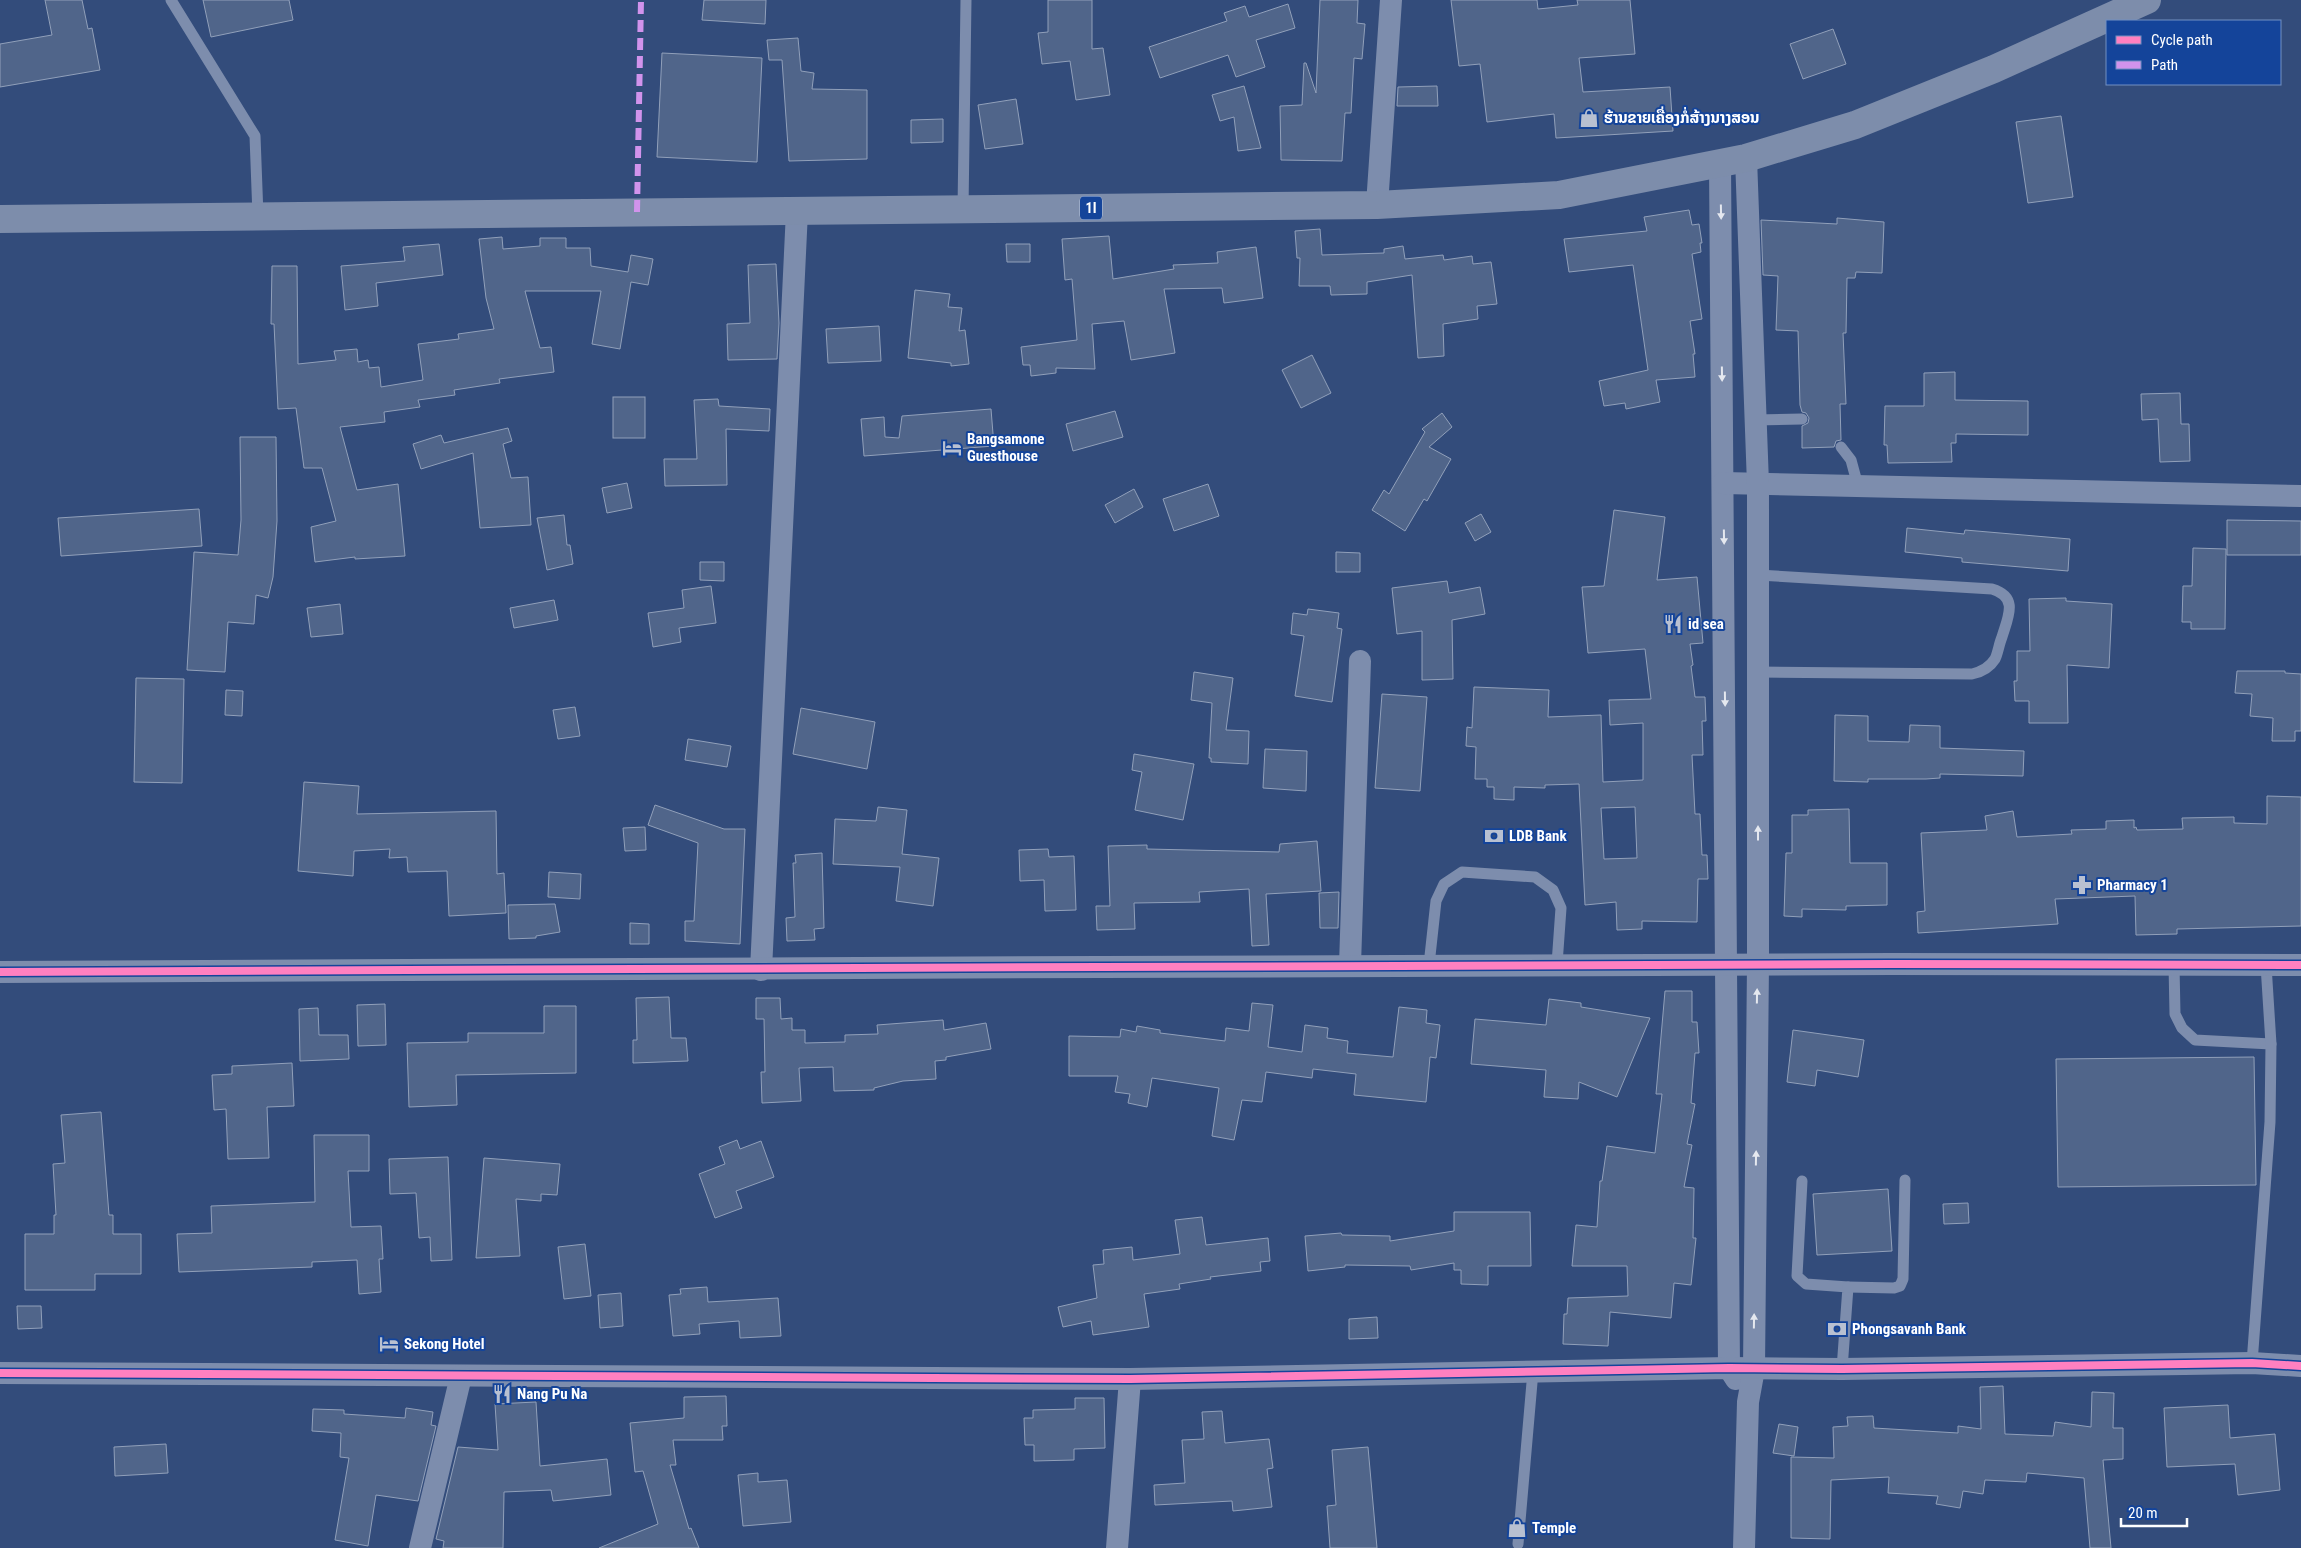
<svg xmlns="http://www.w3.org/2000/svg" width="2301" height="1548" font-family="'Roboto Condensed','Noto Sans Lao',sans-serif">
<rect width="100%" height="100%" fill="#334c7b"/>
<g fill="#50658a" stroke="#91a0ba" fill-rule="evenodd">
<polygon points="45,0 82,0 88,29 92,28 100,70 0,87 0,44 52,35"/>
<polygon points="203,0 289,0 293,20 211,37"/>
<polygon points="704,0 766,0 765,24 702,20"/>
<polygon points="1048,0 1092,0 1092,49 1103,48 1110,95 1076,100 1070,61 1042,64 1038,33 1048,32"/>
<polygon points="1320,0 1358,0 1357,23 1365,24 1362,59 1354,58 1351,113 1345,113 1342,161 1281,160 1280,106 1302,105 1304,63 1306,63 1316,93"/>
<polygon points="1451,0 1537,0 1538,9 1578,5 1577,0 1630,0 1635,54 1579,58 1583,92 1670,87 1673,131 1556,138 1554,114 1487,122 1480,64 1459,66"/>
<polygon points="1288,4 1295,28 1256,40 1265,67 1236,77 1228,55 1160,78 1149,47 1227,21 1224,13 1245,6 1249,17"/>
<polygon points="1833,29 1846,64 1803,79 1790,44"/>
<polygon points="798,38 801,71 814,73 812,89 867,90 867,159 789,161 782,60 769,60 767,40"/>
<polygon points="662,53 762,58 757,162 657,157"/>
<polygon points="1244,86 1261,148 1238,151 1234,117 1220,121 1212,95"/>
<polygon points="1437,86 1438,106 1397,106 1398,87"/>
<polygon points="1016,99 1023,144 985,149 978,105"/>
<polygon points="2061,116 2073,197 2028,203 2016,122"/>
<polygon points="943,119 943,142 911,143 911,120"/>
<polygon points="1689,210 1692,225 1699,224 1702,243 1700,243 1701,252 1692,254 1702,319 1690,321 1695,354 1693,354 1695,377 1656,380 1660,402 1626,409 1625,403 1604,406 1599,381 1648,370 1633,265 1569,272 1564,239 1647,231 1644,217"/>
<polygon points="1837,218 1884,222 1882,273 1856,272 1855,278 1847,278 1846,333 1843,333 1846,404 1840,404 1841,440 1836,441 1834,447 1802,448 1802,426 1808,423 1809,418 1806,413 1802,412 1800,405 1798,331 1776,330 1778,276 1763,275 1761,220 1837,224"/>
<polygon points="1320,229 1322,255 1384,253 1384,249 1403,246 1405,259 1443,255 1444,260 1472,256 1473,264 1491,262 1497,304 1477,306 1478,319 1443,324 1444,356 1418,358 1412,275 1367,282 1367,294 1331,295 1330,286 1299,286 1300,258 1297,258 1295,231"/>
<polygon points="1109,236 1113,279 1174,269 1173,265 1218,263 1217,252 1256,247 1263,298 1224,303 1222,288 1164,289 1175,353 1131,360 1124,321 1092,324 1095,369 1056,368 1056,373 1031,376 1030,365 1023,365 1021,347 1077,340 1072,279 1065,280 1062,239"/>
<polygon points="502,237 503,249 540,246 540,238 566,238 566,248 590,248 591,266 628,272 631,255 653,259 648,285 631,282 620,349 592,344 601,291 525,291 540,348 551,347 554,372 499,379 500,383 454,390 455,395 418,400 420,407 384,412 385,422 340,427 357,490 398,484 405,556 355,559 355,557 315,562 311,527 336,521 322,468 304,468 296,408 278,409 274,324 271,324 272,266 297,266 298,364 336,360 334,351 357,349 358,362 368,360 369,368 379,367 381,387 423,380 418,344 459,339 458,334 494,329 486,298 479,239"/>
<polygon points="439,244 443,275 376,283 378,306 345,310 341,266 405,261 403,247"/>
<polygon points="1006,244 1030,244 1030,262 1007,262"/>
<polygon points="776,264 779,323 777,359 728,360 727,324 750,323 748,265"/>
<polygon points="915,290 950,294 948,307 962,308 959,331 965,330 969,364 951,366 951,363 908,358"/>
<polygon points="879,326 881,361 828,363 826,329"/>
<polygon points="1312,355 1331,393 1301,408 1282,370"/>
<polygon points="1955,372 1955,400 2028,401 2028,435 1956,434 1956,443 1951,443 1952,462 1888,463 1887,445 1884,445 1885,406 1924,406 1924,373"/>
<polygon points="2180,393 2181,424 2189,424 2190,461 2160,462 2158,419 2142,420 2141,394"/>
<rect x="613" y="397" width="32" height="41"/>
<polygon points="718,399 719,406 770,409 769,431 726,429 727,485 665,486 664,459 697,459 694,400"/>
<polygon points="991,409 994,446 864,456 861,419 884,417 885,437 899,438 902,416"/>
<polygon points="1115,411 1123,437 1073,451 1066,424"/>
<polygon points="1442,413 1452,427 1429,447 1451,459 1427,501 1424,499 1405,531 1372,510 1384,490 1389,494 1425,432 1422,429"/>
<polygon points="508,428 512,441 503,444 511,478 528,477 531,525 480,528 473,453 421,469 413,444 441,435 444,443"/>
<polygon points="240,437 276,437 277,521 273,577 268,598 256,595 254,624 228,622 225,672 187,670 194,552 238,555 241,520"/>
<polygon points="627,483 632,508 607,513 602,488"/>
<polygon points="1208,484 1219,516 1174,531 1163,499"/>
<polygon points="1134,489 1143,507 1115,523 1105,505"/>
<polygon points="199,509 202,546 61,556 58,518"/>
<path d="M1614 510 1665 517 1657 580 1697 577 1703 643 1690 644 1693 665 1691 666 1695 697H1705L1706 721H1702L1703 755H1692L1695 814H1700L1702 855H1707L1708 879H1698L1697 922 1642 921V929L1617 930 1616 902 1585 905 1579 784 1545 785V788L1514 787V800L1494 799V787H1487V779H1475L1476 747 1466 746 1467 727 1472 728 1474 687 1549 690 1548 717 1601 715 1603 782 1643 780V723L1610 725 1609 700 1651 699 1645 649 1588 653 1582 587 1604 586ZM1635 807 1637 858 1604 859 1601 808Z"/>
<polygon points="1481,514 1491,532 1475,541 1465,523"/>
<polygon points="564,515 567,545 570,545 573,564 547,570 537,518"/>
<polygon points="2227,520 2301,521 2301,555 2227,555"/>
<polygon points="1907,528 1964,534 1965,530 2070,539 2068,571 1962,562 1962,558 1905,552"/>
<polygon points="2193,548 2226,549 2225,629 2191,629 2191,622 2182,622 2183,586 2192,586"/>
<polygon points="1336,552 1360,553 1360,572 1336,572"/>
<polygon points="700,562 724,562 724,581 700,580"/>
<polygon points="1447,581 1449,593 1480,587 1485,614 1452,620 1453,679 1422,680 1422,631 1397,634 1392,588"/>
<polygon points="711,586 716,623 679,628 681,642 653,647 648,613 684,608 682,590"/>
<polygon points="2066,598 2066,601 2112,604 2109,668 2067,665 2068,723 2029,723 2029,701 2015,701 2014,681 2017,681 2017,651 2030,651 2029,599"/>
<polygon points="554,600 558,620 514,628 510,608"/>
<polygon points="340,604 343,634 311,637 307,608"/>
<polygon points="1308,609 1339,613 1337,628 1342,629 1332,702 1295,696 1304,636 1291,634 1293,613 1307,615"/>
<polygon points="2237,671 2285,671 2285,673 2301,674 2301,731 2295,731 2295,741 2272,741 2273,718 2250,716 2252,694 2235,693"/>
<polygon points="1194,672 1233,678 1226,730 1249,731 1248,764 1211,762 1211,758 1209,758 1212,703 1191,700"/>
<polygon points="136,678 184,679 182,783 134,782"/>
<polygon points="226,690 243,691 242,716 225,715"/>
<polygon points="1382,694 1427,697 1420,791 1375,788"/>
<polygon points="575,707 580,736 558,739 553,710"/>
<polygon points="801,708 875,722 867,769 793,754"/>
<polygon points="1835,715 1868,716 1868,741 1909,742 1910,725 1940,726 1940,748 2024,751 2023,776 1940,774 1940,778 1926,779 1868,779 1868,782 1834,781"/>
<polygon points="688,739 731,746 727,767 685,760"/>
<polygon points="1265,749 1307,751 1306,791 1263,788"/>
<polygon points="1134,754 1194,764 1183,820 1135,810 1142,772 1132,770"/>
<polygon points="304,782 359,786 357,814 496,811 497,874 504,873 506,913 449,916 447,871 408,872 407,857 389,858 390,849 354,851 353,876 298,871"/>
<polygon points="2267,796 2301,797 2301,926 2177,929 2177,934 2136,935 2135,896 2055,899 2058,924 1918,933 1917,912 1925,911 1921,833 1987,830 1985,816 2013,811 2017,837 2072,834 2071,830 2106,829 2106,821 2134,820 2134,828 2136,827 2137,830 2183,829 2182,818 2234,817 2234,823 2267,824"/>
<polygon points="655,805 724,829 745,829 740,944 685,941 685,921 694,921 698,843 648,825"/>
<polygon points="878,807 907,810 902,854 939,858 933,906 896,901 900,867 833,864 835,819 876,821"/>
<polygon points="1849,809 1850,863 1887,863 1887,905 1846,906 1846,910 1802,909 1802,917 1784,916 1786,853 1792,853 1792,815 1808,815 1808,810"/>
<polygon points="645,827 646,850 625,851 623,828"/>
<polygon points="1317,841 1321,891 1266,894 1269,945 1252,946 1249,889 1199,892 1200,902 1134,903 1135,929 1097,930 1096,906 1110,906 1108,846 1147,845 1147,849 1279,852 1280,844"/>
<polygon points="1048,849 1049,857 1074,856 1076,910 1045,911 1044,880 1020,881 1019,850"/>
<polygon points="822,853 824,928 814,929 815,940 787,941 786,918 795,917 793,863 796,863 795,855"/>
<polygon points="549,872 581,874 580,899 548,897"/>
<polygon points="1339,892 1338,928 1320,928 1319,893"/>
<polygon points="555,904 560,932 536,936 536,938 509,939 508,905"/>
<polygon points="630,923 649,924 649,944 630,944"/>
<polygon points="1665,991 1692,991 1692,1022 1697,1022 1699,1053 1695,1053 1691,1103 1695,1104 1687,1144 1692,1145 1684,1187 1694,1188 1693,1238 1696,1238 1691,1285 1674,1283 1671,1318 1610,1312 1608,1346 1563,1344 1564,1314 1567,1314 1568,1298 1628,1296 1627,1266 1572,1266 1576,1225 1597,1227 1600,1181 1602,1181 1607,1146 1655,1153 1662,1094 1656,1094"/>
<polygon points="669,997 671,1038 686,1038 688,1061 633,1063 633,1040 637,1040 636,998"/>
<polygon points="756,998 780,998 781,1019 792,1018 792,1030 805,1030 805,1043 845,1042 845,1035 878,1034 877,1025 943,1020 944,1030 986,1023 991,1049 946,1057 946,1060 935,1061 936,1079 903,1081 874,1088 874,1090 834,1091 833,1067 799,1068 801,1101 762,1103 761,1072 765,1072 764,1019 756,1019"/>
<polygon points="1549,999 1581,1003 1581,1007 1650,1018 1617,1097 1579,1082 1578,1099 1544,1097 1546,1070 1471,1064 1475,1019 1546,1025"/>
<polygon points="1252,1003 1273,1005 1268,1047 1302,1052 1305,1025 1328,1028 1327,1038 1348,1041 1347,1053 1393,1057 1399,1007 1427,1010 1426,1023 1440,1025 1436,1058 1430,1057 1426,1102 1354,1095 1356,1074 1313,1069 1312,1078 1266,1072 1262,1102 1242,1100 1234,1140 1212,1136 1219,1088 1152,1078 1147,1107 1128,1103 1130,1094 1115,1092 1118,1076 1069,1076 1069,1036 1120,1037 1121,1029 1136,1032 1137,1026 1160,1030 1160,1033 1225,1041 1226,1028 1249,1031"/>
<polygon points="385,1004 386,1045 358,1046 357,1005"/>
<polygon points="544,1006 576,1006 576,1073 456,1075 457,1105 409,1107 407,1043 468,1042 468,1033 544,1033"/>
<polygon points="318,1008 319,1035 348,1035 349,1059 300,1061 299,1009"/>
<polygon points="1793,1030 1864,1040 1858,1077 1817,1070 1815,1086 1787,1082"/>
<polygon points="2254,1057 2256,1185 2058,1187 2056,1059"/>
<polygon points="292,1063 294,1106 267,1107 269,1158 228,1159 226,1109 214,1110 212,1075 232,1074 232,1066"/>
<polygon points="101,1112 109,1215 113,1215 113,1234 141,1234 141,1274 95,1274 95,1290 25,1290 25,1234 54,1234 54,1215 56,1215 53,1164 65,1163 61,1115"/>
<polygon points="314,1135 369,1135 369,1171 348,1171 351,1227 381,1226 383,1259 379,1259 381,1292 359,1294 357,1260 312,1262 312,1267 179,1272 177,1234 212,1233 211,1206 315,1202"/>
<polygon points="737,1140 740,1149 761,1141 774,1177 736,1191 742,1208 715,1218 699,1174 725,1164 719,1147"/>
<polygon points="448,1157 452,1260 431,1261 430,1237 419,1238 416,1193 390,1194 389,1159"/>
<polygon points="484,1158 560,1164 557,1195 541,1194 541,1201 516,1199 520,1256 476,1258"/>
<polygon points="1888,1189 1892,1251 1817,1255 1813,1194"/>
<polygon points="1968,1203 1969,1223 1944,1224 1943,1204"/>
<polygon points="1454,1212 1530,1212 1531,1266 1488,1266 1488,1285 1461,1284 1461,1270 1454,1270 1454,1263 1411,1270 1410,1266 1345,1265 1345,1267 1308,1271 1305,1236 1341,1233 1342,1235 1390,1236 1390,1241 1454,1231"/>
<polygon points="1202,1217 1206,1245 1268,1238 1270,1261 1260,1262 1261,1271 1210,1277 1211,1279 1179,1284 1180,1289 1144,1294 1149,1327 1093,1335 1091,1321 1063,1327 1058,1307 1097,1298 1093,1265 1104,1264 1103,1250 1132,1247 1133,1260 1180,1254 1175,1220"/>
<polygon points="585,1244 591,1296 564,1299 558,1247"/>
<polygon points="707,1287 708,1302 778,1298 781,1336 740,1338 739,1321 699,1324 700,1334 673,1336 669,1295 681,1294 680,1289"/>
<polygon points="621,1293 623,1326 600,1328 598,1295"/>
<polygon points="17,1306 41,1306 42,1328 18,1329"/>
<polygon points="1377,1317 1378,1338 1349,1339 1349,1319"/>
<polygon points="2003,1386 2005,1434 2053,1436 2055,1422 2091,1427 2092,1392 2114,1393 2113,1428 2123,1428 2123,1459 2103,1460 2111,1548 2090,1548 2084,1478 2027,1473 2026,1482 1985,1480 1983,1494 1963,1491 1960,1508 1936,1504 1938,1496 1888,1493 1889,1477 1831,1480 1830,1539 1791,1538 1791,1457 1834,1458 1833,1427 1848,1426 1847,1417 1873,1416 1874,1428 1958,1433 1958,1426 1981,1429 1980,1387"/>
<polygon points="726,1396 727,1426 722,1426 723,1440 673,1440 676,1465 670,1465 689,1529 691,1528 699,1548 599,1548 658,1524 643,1471 635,1472 630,1423 684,1418 684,1397"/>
<polygon points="1075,1398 1104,1398 1105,1448 1074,1449 1074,1460 1034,1461 1034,1445 1025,1445 1024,1418 1033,1418 1033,1410 1075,1409"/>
<polygon points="536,1402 540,1466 607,1459 611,1495 553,1501 551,1490 504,1492 503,1548 443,1548 444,1541 436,1539 458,1447 498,1450 495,1404"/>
<polygon points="2228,1405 2230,1438 2275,1434 2280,1490 2238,1495 2235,1464 2167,1467 2164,1408"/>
<polygon points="406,1408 433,1412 431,1425 436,1426 418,1501 376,1495 368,1546 335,1540 349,1458 340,1457 341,1433 312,1431 313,1409 344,1410 344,1414 405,1418"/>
<polygon points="1222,1411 1225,1443 1269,1439 1273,1468 1267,1469 1272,1507 1233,1511 1232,1501 1155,1505 1154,1485 1185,1483 1182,1440 1204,1439 1202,1412"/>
<polygon points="1779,1424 1798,1427 1794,1456 1773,1453"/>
<polygon points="166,1444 168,1473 115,1476 114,1447"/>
<polygon points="1368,1447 1377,1548 1330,1548 1327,1506 1336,1505 1332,1450"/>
<polygon points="758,1473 758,1482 787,1480 791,1522 743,1526 738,1475"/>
</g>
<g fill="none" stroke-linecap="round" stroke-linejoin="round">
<g stroke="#7d8dad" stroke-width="11">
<polyline points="171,0 255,136 258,216"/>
<polyline points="963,209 966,0"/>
<polyline points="1755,420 1802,419"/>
<polyline points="1841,447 1851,460 1858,486"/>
<path d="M1758 575 1992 589C2019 597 2008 617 2002 637 1999 644 1998 653 1995 659 1990 667 1981 672 1972 674L1758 672"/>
<polyline points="1429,965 1436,901 1444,884 1462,872 1535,877 1553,890 1561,908 1557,964"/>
<polyline points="2174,965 2175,1014 2182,1028 2195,1040 2271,1044"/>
<polyline points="1802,1181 1797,1276 1806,1284 1848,1287 1842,1369"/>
<polyline points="1848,1287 1894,1288 1900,1286 1903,1279 1905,1180"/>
<polyline points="2252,1363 2270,1122 2271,1044 2266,965"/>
<polyline points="1518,1544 1533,1371"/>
</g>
<g stroke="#7d8dad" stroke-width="22">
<polyline points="1720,163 1729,1368 1736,1379"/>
<polyline points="1377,205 1391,0"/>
<polyline points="1723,483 2301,496"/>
<polyline points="1350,965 1360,661"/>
<polyline points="761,970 797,211"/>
<path d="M0 972C767 970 1534 961 2301 965"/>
<polyline points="0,1373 1130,1379 1729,1368 1842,1369 2252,1363 2301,1366"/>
<polyline points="420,1548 461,1376"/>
<polyline points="1117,1548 1130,1379"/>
<polyline points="1744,1548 1748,1402 1754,1369 1758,963 1758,484 1746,158"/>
</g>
<polyline stroke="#7d8dab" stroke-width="28" points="0,219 1377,205 1559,195 1746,158 1855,125 1994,69 2147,0"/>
<polyline stroke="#d193ec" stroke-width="6" stroke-dasharray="12 6" stroke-linecap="butt" points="637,212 641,0"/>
<g stroke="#14449a" stroke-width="11">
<g id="cycleway">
<path d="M0 972C767 970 1534 961 2301 965"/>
<polyline points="0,1373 1130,1379 1729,1368 1842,1369 2252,1363 2301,1366"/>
</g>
</g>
<use href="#cycleway" stroke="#ff80c0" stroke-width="8"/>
</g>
<defs><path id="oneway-solid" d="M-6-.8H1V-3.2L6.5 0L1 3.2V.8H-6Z" transform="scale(1.25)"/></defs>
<g fill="#e5e8ef">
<use href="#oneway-solid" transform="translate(1721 212) rotate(89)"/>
<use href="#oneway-solid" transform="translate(1722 374) rotate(89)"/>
<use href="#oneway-solid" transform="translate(1724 537) rotate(89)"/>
<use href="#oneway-solid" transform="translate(1725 699) rotate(89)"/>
<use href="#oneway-solid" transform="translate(1758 833) rotate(-90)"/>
<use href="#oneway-solid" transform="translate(1757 996) rotate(-89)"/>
<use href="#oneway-solid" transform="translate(1756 1158) rotate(-89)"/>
<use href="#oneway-solid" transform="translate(1754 1321) rotate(-89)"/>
</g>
<defs>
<g id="shop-bare" transform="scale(1.5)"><path d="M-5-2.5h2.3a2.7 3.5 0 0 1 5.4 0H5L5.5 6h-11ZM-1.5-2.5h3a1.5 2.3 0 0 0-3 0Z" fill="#b8c0d1" stroke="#14449a" stroke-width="2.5" paint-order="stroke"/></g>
<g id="hotel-bare" transform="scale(1.5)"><path d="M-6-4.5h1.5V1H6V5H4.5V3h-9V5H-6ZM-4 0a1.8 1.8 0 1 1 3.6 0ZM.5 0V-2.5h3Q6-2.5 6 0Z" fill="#b8c0d1" stroke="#14449a" stroke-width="2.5" paint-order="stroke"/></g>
<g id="restaurant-bare" transform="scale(1.5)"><path d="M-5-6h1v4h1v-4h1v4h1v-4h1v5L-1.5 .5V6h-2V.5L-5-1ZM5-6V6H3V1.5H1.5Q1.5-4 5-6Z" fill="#b8c0d1" stroke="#14449a" stroke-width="2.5" paint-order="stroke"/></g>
<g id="bank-bare" transform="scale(1.5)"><path d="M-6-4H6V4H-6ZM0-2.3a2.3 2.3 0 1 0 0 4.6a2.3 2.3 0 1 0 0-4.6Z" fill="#b8c0d1" stroke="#14449a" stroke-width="2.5" paint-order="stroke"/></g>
<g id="pharmacy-bare" transform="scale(1.5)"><path d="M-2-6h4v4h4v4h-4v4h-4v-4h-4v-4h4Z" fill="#b8c0d1" stroke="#14449a" stroke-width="2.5" paint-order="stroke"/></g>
</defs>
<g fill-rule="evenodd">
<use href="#shop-bare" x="1589" y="118"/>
<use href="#hotel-bare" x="952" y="448"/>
<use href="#restaurant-bare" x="1673" y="624"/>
<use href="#bank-bare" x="1494" y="836"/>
<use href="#pharmacy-bare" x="2082" y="885"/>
<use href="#bank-bare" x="1837" y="1329"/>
<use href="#hotel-bare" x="389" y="1344"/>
<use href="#restaurant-bare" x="502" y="1394"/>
<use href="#shop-bare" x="1517" y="1528"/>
</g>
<g text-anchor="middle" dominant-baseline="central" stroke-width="4" stroke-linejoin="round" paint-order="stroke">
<rect fill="#14449a" stroke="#b8c7e1" stroke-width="1" x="1080" y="196.5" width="22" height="23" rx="4"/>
<g font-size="14" font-weight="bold" fill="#fff">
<text x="1091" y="208">1I</text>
</g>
<g font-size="15" font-weight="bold" fill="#fff" stroke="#14449a" text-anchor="start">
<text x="1604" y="118">ຮ້ານຂາຍເຄື່ອງກໍ່ສ້າງນາງສອນ</text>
<text x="967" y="439">Bangsamone<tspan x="967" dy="17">Guesthouse</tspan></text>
<text x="1688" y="624">id sea</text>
<text x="1509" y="836">LDB Bank</text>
<text x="2097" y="885">Pharmacy 1</text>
<text x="1852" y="1329">Phongsavanh Bank</text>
<text x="404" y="1344">Sekong Hotel</text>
<text x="517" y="1394">Nang Pu Na</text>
<text x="1532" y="1528">Temple</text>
</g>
</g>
<rect x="2106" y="20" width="175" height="65" fill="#14449a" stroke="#728fc2"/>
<rect x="2116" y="36" width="25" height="8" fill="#ff80c0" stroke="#728fc2"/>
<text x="2151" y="45" font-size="15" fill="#ffffff">Cycle path</text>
<rect x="2116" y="61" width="25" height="8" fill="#d193ec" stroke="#728fc2"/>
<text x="2151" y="70" font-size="15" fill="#ffffff">Path</text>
<path d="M2121 1518v8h66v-8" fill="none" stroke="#ffffff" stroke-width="2.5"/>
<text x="2128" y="1518" font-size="15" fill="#ffffff" stroke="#14449a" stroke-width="4" paint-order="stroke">20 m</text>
</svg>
